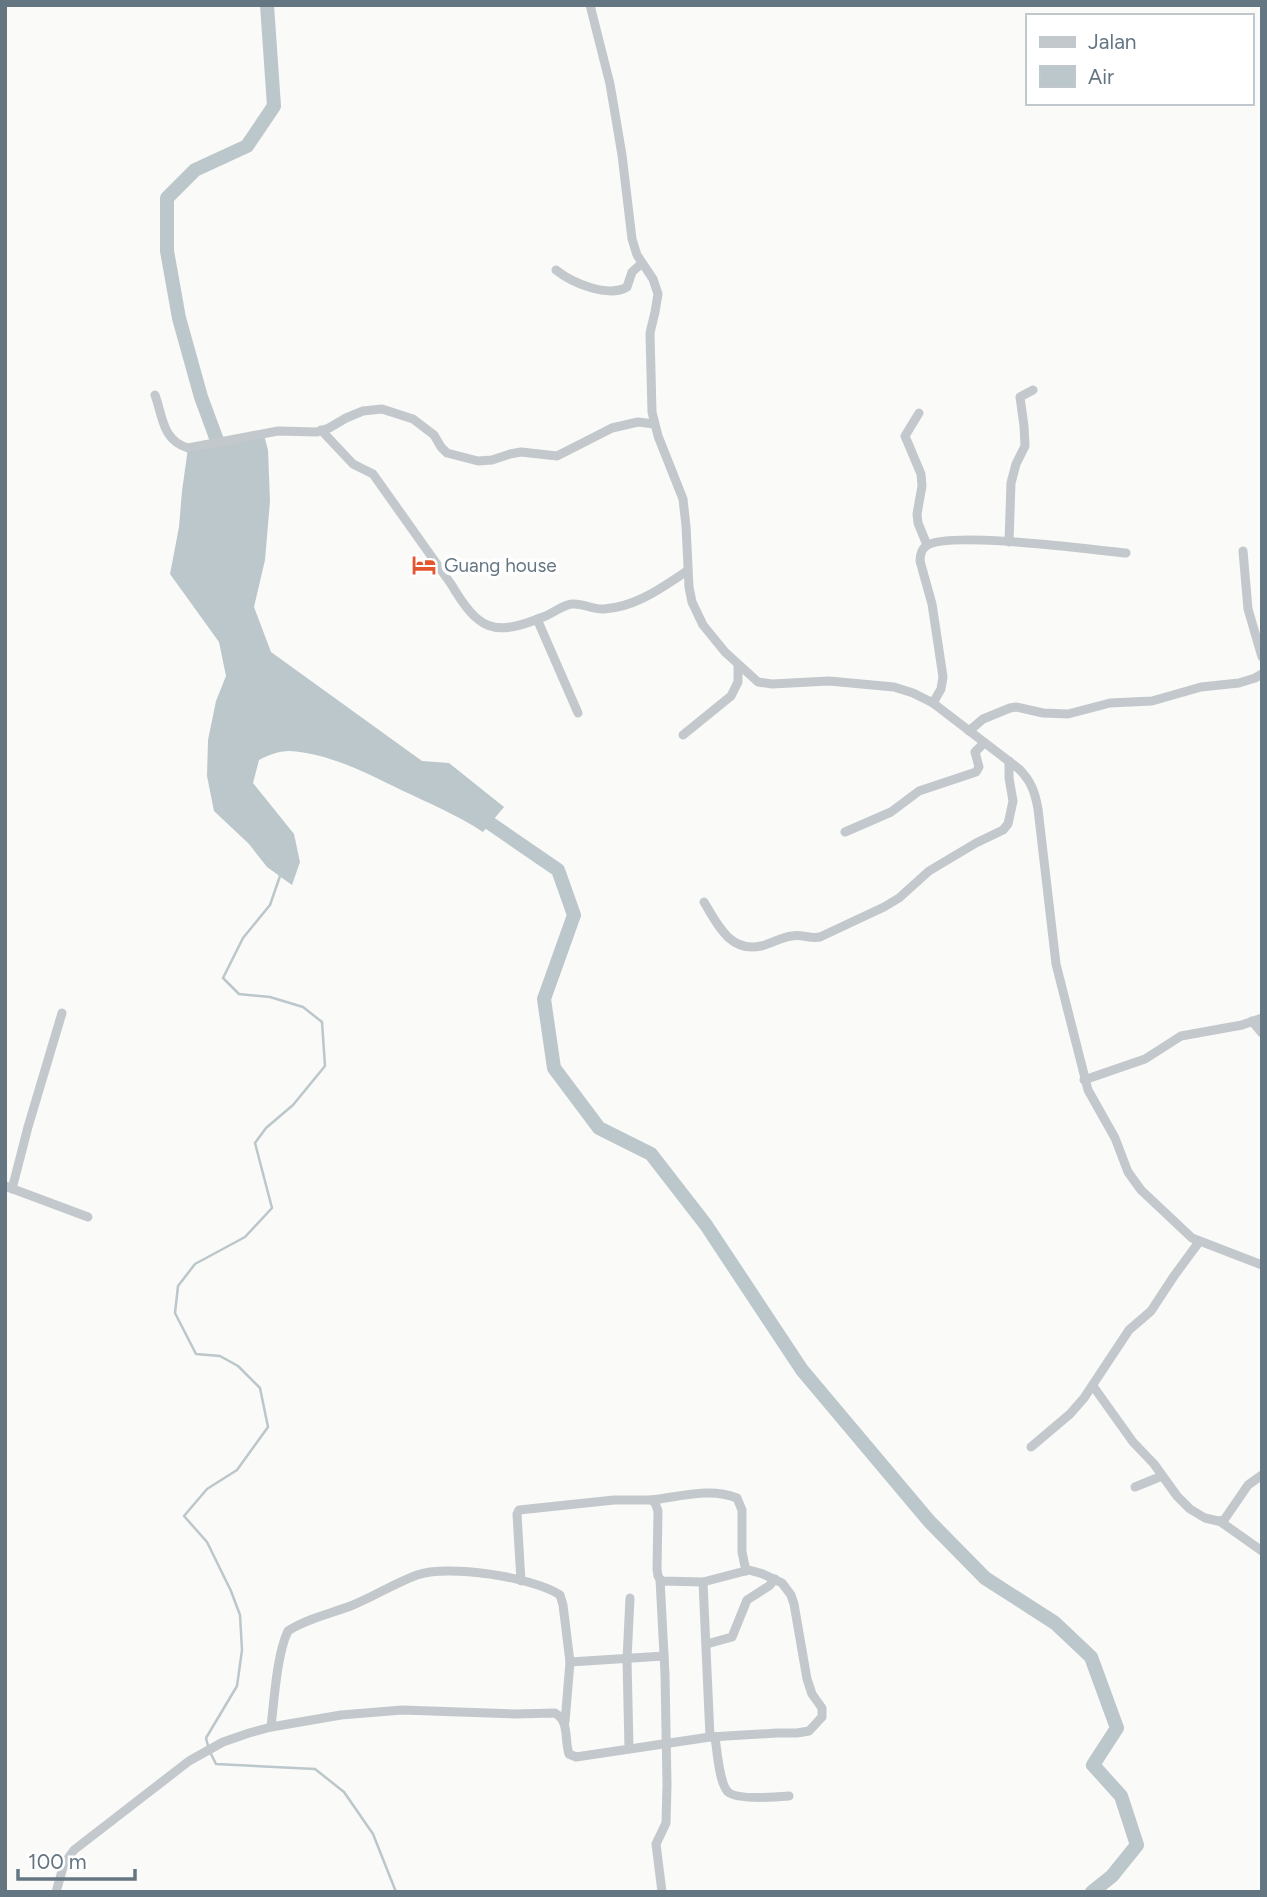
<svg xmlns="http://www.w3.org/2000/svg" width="1267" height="1897" font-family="Figtree,sans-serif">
<rect width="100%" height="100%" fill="#fafaf8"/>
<path fill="#bbc7cb" d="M264 435 268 450 270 501 265 560 254 607 271 652 422 761 449 763 504 807 483 832C457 815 429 803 401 790 367 773 328 753 289 751 279 751 268 755 259 760L253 783 294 834 300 862 292 885 267 867 249 844 214 811 207 776 208 740 216 701 226 676 219 642 170 574 179 527 182 491 188 448Z"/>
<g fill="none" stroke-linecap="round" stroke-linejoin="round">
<g stroke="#bbc7cb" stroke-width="2.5">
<polyline points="208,1746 206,1738 237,1686 242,1650 240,1615 231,1591 207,1542 184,1516 207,1489 237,1470 268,1427 260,1388 238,1366 220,1356 196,1354 175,1313 178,1286 195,1264 245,1237 272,1208 255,1143 266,1128 293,1105 325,1066 322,1022 303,1007 270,997 239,994 223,978 243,938 270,905 280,876"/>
<polyline points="210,1752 216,1764 315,1769 344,1792 373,1834 396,1892"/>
</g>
<g stroke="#bbc7cb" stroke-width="14">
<polyline points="222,454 201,397 179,318 167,251 167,198 195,170 247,146 274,106 267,5"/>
<polyline points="475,813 558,870 574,915 544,999 554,1068 599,1128 651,1154 706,1225 802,1370 929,1521 985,1578 1055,1623 1091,1657 1117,1728 1093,1765 1121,1796 1137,1845 1112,1876 1092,1892"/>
</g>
<g stroke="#c3c8cc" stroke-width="9">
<path d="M590 5 610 84 622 155 632 239 637 255 653 279 658 294 655 312 650 333 652 412 658 436 683 499 686 526 689 587 692 602 703 625 725 652 758 682 772 684 829 681 894 687 913 693 933 703 1019 769C1031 781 1035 792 1038 809L1056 964 1088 1090 1115 1138 1128 1172 1141 1190 1192 1238 1262 1265"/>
<path d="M556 270C572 283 608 298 627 287L632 272 641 264"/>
<path d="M155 395C163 417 162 440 188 448L278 431 317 432 329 428 346 418 363 411 382 409 413 419 434 435 441 447 447 453 478 461 492 460 510 454 521 452 557 456 612 428 638 422 654 424"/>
<polyline points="919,413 905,436 921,474 922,486 917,514 918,523 927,545"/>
<path d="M321 430 353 464 373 474 451 584C478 629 492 638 543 617 552 614 562 605 572 604 583 603 593 610 604 609 636 607 661 588 687 571"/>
<polyline points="1009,542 1011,483 1016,464 1025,446 1024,426 1020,397 1033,390"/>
<polyline points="1243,551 1248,609 1262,657"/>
<polyline points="537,619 578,713"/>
<path d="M933 703 941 689 943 677 932 604 920 561C920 555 921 550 926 546 947 530 1092 550 1126 553"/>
<polyline points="969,731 983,719 1010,708 1016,707 1043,713 1068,714 1110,703 1152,701 1201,687 1239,683 1255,678 1262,674"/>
<polyline points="683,735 731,696 738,682 738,665"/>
<polyline points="845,832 891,812 919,791 976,772 979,767 975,752 984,743"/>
<path d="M704 902C717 924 730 953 761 946 771 944 781 937 792 936 802 934 810 939 820 937L884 907 899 898 929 871 976 843 1003 830 1008 824 1013 801 1009 778V761"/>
<polyline points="1252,1021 1262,1033"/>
<polyline points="1084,1080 1145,1059 1181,1036 1242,1025 1262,1018"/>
<polyline points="5,1186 88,1217"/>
<polyline points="12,1189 28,1127 62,1013"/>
<polyline points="1093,1386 1133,1442 1154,1464 1177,1496 1190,1509 1205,1518 1218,1521 1224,1520 1248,1485 1262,1475"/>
<polyline points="1031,1447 1070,1414 1084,1398 1129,1330 1151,1311 1174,1276 1199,1242"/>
<polyline points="1135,1487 1162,1476"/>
<path d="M651 1500C679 1497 710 1487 737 1498L742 1510V1552L746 1571"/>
<polyline points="1221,1522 1262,1551"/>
<polyline points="660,1579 665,1674 667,1785 666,1823 656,1844 662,1892"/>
<polyline points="703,1582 710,1737"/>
<polyline points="707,1644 732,1637 747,1600 769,1586 775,1579"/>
<polyline points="570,1662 664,1656"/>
<path d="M271 1727C274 1701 277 1653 288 1631 305 1619 333 1613 353 1605 375 1596 395 1583 417 1575 447 1564 533 1577 560 1595L563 1605 570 1662 565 1722"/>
<path d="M715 1737C717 1750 719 1783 728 1792 737 1800 777 1797 789 1796"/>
<polyline points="629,1749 627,1659 630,1598"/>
<path d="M56 1892 64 1864 74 1850 189 1761 223 1742 249 1733 271 1727 341 1715 402 1710 515 1714 555 1713C570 1722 564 1739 569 1754L576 1757 710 1737 777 1733H797L809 1731 822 1717V1708L812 1694 807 1679 794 1604 791 1595 782 1583 763 1574 749 1570 703 1582 661 1581 658 1576 657 1569 658 1511 655 1503 651 1500H614L519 1510 517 1514 521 1581"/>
</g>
</g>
<defs>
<g id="hotel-bare" transform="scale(1.89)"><path d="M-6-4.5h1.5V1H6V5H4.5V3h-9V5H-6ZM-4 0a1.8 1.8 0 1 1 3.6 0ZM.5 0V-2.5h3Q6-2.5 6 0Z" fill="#e4572e" stroke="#fff" stroke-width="2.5" paint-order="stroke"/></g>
</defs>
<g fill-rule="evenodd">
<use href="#hotel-bare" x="424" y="565"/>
</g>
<g text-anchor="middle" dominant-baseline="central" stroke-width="7" stroke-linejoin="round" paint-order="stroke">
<g font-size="19" fill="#657683" stroke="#fff" text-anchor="start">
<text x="444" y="565">Guang house</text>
</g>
</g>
<rect width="1267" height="1897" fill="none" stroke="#657683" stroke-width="14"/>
<rect x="1026" y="14" width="228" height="91" fill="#ffffff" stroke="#c1c8cd" stroke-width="2"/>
<rect x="1040" y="37" width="35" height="10" fill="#c3c8cc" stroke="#c1c8cd" stroke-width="2"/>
<text x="1088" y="49" font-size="21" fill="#657683">Jalan</text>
<rect x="1040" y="66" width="35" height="21" fill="#bbc7cb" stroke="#c1c8cd" stroke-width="2"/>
<text x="1088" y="84" font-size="21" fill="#657683">Air</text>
<path d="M18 1869v10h117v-10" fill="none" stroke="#657683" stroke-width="3.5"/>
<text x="28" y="1869" font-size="21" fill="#657683" stroke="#ffffff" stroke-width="5" paint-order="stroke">100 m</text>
</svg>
